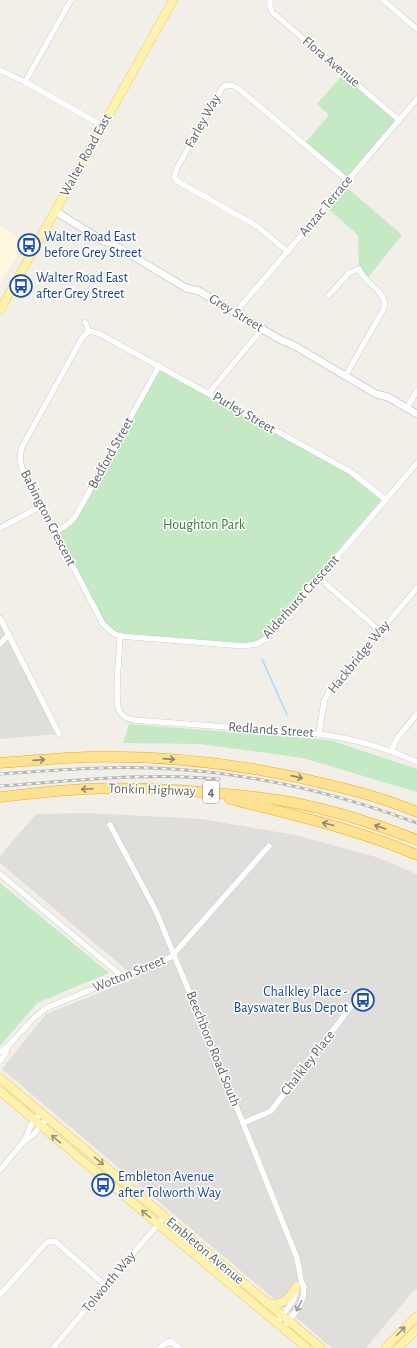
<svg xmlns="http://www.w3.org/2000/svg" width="417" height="1348" font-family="'Alegreya Sans',sans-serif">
<rect width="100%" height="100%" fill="#f1efe8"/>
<polygon fill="#fef7e0" points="0,226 25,240 0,285"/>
<g fill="#e0deda">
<polygon points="0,618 56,734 0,739"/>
<polygon points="87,813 202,819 295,835 376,857 417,874 417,1289 414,1290 366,1348 332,1348 2,1069 46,1014 136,978 0,863 0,856 36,814"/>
</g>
<g fill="#c5e8c5">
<polygon points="344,73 399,120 348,181 304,144 329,115 317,104"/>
<polygon points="344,185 402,235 366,280 359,269 358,235 326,207"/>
<polygon points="159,366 351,472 386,500 266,639 256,644 120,636 107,629 55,533 69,523"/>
<polygon points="129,724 330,740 417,769 417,792 303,758 200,744 123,743"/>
<polygon points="0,883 109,973 37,1003 0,1046"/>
</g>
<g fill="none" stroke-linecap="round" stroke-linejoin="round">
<polyline stroke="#aadaff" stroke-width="1.5" points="262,659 287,715"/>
<g stroke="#b5b8bc" stroke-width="6">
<g id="minor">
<polyline points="270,0 270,6 272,12 399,120"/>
<polyline points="383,0 417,29"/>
<polyline points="0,70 25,82 103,126"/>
<polyline points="25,82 71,0"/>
<polyline points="288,252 257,226 177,181 174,177 177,168 222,88 226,85 234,86 239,89 348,181"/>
<path d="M329 295 349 273 359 269C365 285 390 292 383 310L346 375"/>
<polyline points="235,313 417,99"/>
<polyline points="85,322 89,331"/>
<polyline points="209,393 262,329"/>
<polyline points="407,408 417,391"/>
<path d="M386 500 351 472 98 333 89 331 82 338 22 447C19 456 20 463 23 471L103 624 113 633 120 636 244 646 256 644 266 639C316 581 367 522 417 463"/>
<polyline points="0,528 41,506"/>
<polyline points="55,533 69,523 75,517 159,366"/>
<polyline points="319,578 380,631"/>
<polyline points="0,618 59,734"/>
<path d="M120 636C120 649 114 701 119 710 122 717 127 719 134 720L319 734C355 739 384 747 417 762"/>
<polyline points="0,644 9,634"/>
<polyline points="319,734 324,701 329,692 417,588"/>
<polyline points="391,751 398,737 417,714"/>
<polyline points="110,825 156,911 243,1123 297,1258 301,1280 304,1287 303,1297 299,1307 287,1323"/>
<polyline points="0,874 123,977"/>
<polyline points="0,1052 7,1047 33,1019 46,1008 171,957 269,846"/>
<polyline points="0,1061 6,1053 7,1047"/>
<polyline points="243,1123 271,1111 363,991"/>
<polyline points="24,1141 33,1135 47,1118"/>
<polyline points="0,1170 24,1141 32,1123 41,1113"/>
<polyline points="0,1295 45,1244 50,1241 56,1242 106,1286"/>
<polyline points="277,1323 293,1301 297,1289"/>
<polyline points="53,1348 164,1217"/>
<polyline points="160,1348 164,1344 170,1341 179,1348"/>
</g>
</g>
<g stroke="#b5b8bc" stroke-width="8">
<polyline id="tertiary" points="55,211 103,241 111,243 186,288 199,291 279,339 295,346 376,394 388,397 417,414"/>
</g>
<g stroke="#f2c960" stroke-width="9">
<g id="primary">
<polyline points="0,310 173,0"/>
<polyline points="0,1078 321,1348"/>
<polyline points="0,1091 158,1224 307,1348"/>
<path d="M267 1303C282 1307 290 1298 297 1286"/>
<polyline points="385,1348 417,1316"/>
<polyline points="398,1348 417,1329"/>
</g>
</g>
<g stroke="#f9ab00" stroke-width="11">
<g id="motorway">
<path d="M0 763C29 761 58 758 88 757 169 755 251 765 330 785 360 792 389 800 417 812"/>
<path d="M0 797C29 794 58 790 87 789 126 787 164 789 202 792 232 794 261 797 290 802 333 810 376 824 417 840"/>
<path d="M230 799C293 815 357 829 417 855"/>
</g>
</g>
<use href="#minor" stroke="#fff" stroke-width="5.5"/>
<use href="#tertiary" stroke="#fff" stroke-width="7"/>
<use href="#primary" stroke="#fff2af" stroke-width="8"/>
<use href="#motorway" stroke="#fde293" stroke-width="10"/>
<g stroke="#b6b7b8" stroke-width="3">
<g id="rail">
<path d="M0 774C50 771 101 766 151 768 242 771 332 791 417 823"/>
<path d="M0 786C73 781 146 772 219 779"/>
</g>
</g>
<use href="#rail" stroke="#fff" stroke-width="1.5" stroke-dasharray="4.5" stroke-linecap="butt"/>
</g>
<defs><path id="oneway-shaft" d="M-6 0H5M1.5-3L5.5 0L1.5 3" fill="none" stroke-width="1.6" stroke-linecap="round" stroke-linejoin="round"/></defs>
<g stroke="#8e8975">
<use href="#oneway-shaft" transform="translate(169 759) rotate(4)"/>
<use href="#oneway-shaft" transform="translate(39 760) rotate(-4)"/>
<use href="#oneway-shaft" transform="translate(297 777) rotate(13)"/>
<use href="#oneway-shaft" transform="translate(87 789) rotate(177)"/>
<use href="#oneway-shaft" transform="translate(328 824) rotate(-166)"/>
<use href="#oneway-shaft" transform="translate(380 827) rotate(-161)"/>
</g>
<g stroke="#979581">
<use href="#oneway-shaft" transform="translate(56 1139) rotate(-140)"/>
<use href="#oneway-shaft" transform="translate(99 1161) rotate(40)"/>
<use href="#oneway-shaft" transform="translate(146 1214) rotate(-140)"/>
<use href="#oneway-shaft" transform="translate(401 1331) rotate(-46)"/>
</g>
<use stroke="#979a9d" href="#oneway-shaft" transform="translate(299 1306) rotate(118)"/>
<defs>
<g id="bus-ring" transform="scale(1.15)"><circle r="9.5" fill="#fff" stroke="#1a4fb4" stroke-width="1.5"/><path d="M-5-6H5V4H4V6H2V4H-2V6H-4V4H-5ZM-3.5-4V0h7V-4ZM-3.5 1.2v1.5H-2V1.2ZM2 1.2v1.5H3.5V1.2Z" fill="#1a4fb4"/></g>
</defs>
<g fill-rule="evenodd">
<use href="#bus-ring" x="29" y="245"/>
<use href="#bus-ring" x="21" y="286"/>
<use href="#bus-ring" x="363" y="1000"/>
<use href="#bus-ring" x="103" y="1185"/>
</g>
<g text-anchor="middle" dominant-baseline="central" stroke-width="3" stroke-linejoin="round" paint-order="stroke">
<rect fill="#fff" stroke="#8f9295" stroke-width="1" x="203" y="781" width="16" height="22" rx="3"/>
<g font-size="13" font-weight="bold" fill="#5f6368">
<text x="211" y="792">4</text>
</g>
<g font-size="14" fill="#5f6368" stroke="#fff">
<text transform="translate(331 62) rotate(40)">Flora Avenue</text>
<text transform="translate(203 121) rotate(-61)">Farley Way</text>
<text transform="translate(86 155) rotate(-61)">Walter Road East</text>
<text transform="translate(326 206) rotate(-50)">Anzac Terrace</text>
<text transform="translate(236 313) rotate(31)">Grey Street</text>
<text transform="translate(244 413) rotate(30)">Purley Street</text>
<text transform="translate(111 453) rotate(-61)">Bedford Street</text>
<text transform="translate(48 518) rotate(63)">Babington Crescent</text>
<text transform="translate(301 597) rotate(-48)">Alderhurst Crescent</text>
<text transform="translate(359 657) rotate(-51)">Hackbridge Way</text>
<text transform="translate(271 730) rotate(4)">Redlands Street</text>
<text transform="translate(152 790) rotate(2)">Tonkin Highway</text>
<text transform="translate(129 974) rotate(-22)">Wotton Street</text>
<text transform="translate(213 1049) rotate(68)">Beechboro Road South</text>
<text transform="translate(308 1063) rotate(-52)">Chalkley Place</text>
<text transform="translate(205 1251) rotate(40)">Embleton Avenue</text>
<text transform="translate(109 1282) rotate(-50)">Tolworth Way</text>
</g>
<g font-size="14" fill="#164399" stroke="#fff" text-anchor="start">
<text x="44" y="237">Walter Road East<tspan x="44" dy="16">before Grey Street</tspan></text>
<text x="36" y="278">Walter Road East<tspan x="36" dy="16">after Grey Street</tspan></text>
<text x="348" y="992" text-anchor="end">Chalkley Place -<tspan x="348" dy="16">Bayswater Bus Depot</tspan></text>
<text x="118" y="1177">Embleton Avenue<tspan x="118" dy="16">after Tolworth Way</tspan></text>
</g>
<g font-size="14" fill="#348238" stroke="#fff">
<text x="204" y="525">Houghton Park</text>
</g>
</g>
</svg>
